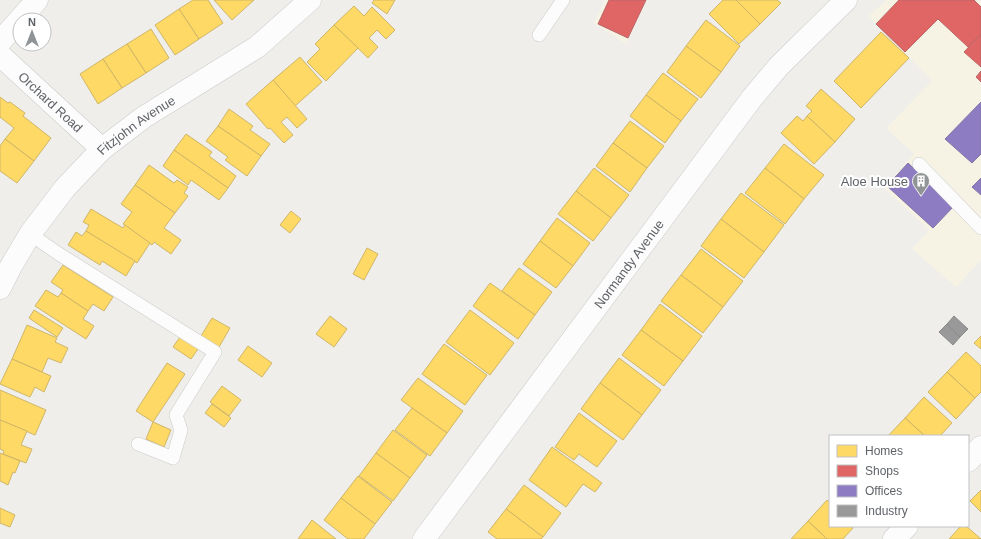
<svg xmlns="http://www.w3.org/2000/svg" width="981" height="539" font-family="Helvetica,sans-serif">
<rect width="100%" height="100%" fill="#efeeea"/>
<g fill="#f7f3e4">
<polygon points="605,0 647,0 626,44 594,23"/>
<polygon points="886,0 981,1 981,260 956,287 912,249 929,230 884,188 914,154 886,128 932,81 869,16"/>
</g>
<g fill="#ffd966" stroke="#cfb667">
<polygon points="193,0 208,0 223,23 199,39 179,9"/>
<polygon points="214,0 254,0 232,20"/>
<polygon points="374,0 395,0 387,14 372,3"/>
<polygon points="723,0 736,0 760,24 739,44 709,14"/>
<polygon points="736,0 777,0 781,3 760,24"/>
<polygon points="354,6 364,16 372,7 395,30 386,39 377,30 369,38 378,47 368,58 334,25"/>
<polygon points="179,9 199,39 175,55 155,25"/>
<polygon points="706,20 740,46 721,72 686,46"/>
<polygon points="334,25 358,48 326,81 307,62 320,49 315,44"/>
<polygon points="151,29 169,58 146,73 127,44"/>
<polygon points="881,32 909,58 861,108 834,81"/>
<polygon points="127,44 146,73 122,88 103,59"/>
<polygon points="686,46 721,72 701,98 667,72"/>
<polygon points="300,57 322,82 295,106 273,80"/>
<polygon points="103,59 122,88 98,104 80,74"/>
<polygon points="663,73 698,99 681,121 646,95"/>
<polygon points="273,80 307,119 297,128 287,117 281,122 293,135 284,143 270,128 268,129 246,104"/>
<polygon points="821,89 855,119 835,142 807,116 812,111 806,106"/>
<polygon points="646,95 681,121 665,143 630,116"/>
<polygon points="0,97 8,103 10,102 25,113 23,116 51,138 34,161 5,139 14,128 0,117"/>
<polygon points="229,109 253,126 250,130 270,144 261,156 218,126"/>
<polygon points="797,116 803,121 807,116 835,142 814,164 781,133"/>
<polygon points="630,121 664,146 647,168 613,143"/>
<polygon points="218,126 261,156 247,176 225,160 228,157 206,141"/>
<polygon points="186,134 212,152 209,156 236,176 228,188 174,150"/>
<polygon points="5,139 34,161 17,183 0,171 0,146"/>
<polygon points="613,143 647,168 630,192 596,166"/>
<polygon points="784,144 824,175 804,199 765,168"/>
<polygon points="174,150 228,188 219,200 191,180 188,185 163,166"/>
<polygon points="149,165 174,183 177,180 188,187 184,193 188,196 175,213 135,185"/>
<polygon points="594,168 629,195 611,218 576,191"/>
<polygon points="765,168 804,199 785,224 745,193"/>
<polygon points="135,185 175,213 164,228 181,240 171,254 154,242 152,245 123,224 132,212 121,204"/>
<polygon points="576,191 611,218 593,241 558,214"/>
<polygon points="741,193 784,225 764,252 721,219"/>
<polygon points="91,209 123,228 125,225 150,243 137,263 86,231 89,225 83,222"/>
<polygon points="291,211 301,219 290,233 280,225"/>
<polygon points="557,218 590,243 573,266 540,241"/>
<polygon points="721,219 764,252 744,278 701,246"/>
<polygon points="86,231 135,261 126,276 102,261 100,265 68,245 76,232 82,236"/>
<polygon points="540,241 573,266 556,288 523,264"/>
<polygon points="367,248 378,254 364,280 353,274"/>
<polygon points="701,249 743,281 723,307 681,275"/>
<polygon points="63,265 113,297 104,311 93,304 88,311 61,293 63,290 51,282"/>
<polygon points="519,268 552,292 535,315 502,291"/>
<polygon points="681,275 723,307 703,333 661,301"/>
<polygon points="490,283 535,315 518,339 473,306"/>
<polygon points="46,290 58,297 61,293 88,311 83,319 94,326 86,339 35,306"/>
<polygon points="660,304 702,336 683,361 641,330"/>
<polygon points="34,310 63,328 57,337 29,318"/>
<polygon points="470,310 514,343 490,375 446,342"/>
<polygon points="330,316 347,329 334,347 316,334"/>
<polygon points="212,318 230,328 219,347 201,336"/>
<polygon points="27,325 57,338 55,342 68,348 61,363 48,358 42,372 12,359"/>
<polygon points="641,330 683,361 664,386 622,355"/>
<polygon points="981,336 981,349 974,343"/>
<polygon points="180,337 198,349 191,359 173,347"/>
<polygon points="444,344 487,375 465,405 422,374"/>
<polygon points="248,346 272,363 262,377 238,360"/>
<polygon points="966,352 981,366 981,392 975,398 947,372"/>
<polygon points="619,358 661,390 642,415 600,383"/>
<polygon points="12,359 51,376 44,392 35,387 30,397 0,384"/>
<polygon points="167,363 185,374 153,422 136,411"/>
<polygon points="947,372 975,398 956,419 928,392"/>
<polygon points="418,378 463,411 447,433 401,400"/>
<polygon points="600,383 642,415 623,440 581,409"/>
<polygon points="222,386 241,400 229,416 210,402"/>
<polygon points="0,390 46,410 35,435 0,420"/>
<polygon points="924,397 952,423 940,436 925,436 905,418"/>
<polygon points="212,404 231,418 224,427 205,413"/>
<polygon points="412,408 447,433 430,456 395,430"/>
<polygon points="579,413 617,441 597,467 579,454 574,460 555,447"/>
<polygon points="905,418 925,436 888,436"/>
<polygon points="0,420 27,431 21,445 32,449 26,463 3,454 4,451 0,449"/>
<polygon points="153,422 171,430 164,447 146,439"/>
<polygon points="393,430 427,455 410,478 376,453"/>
<polygon points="552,447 602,483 595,492 583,484 566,507 529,480"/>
<polygon points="0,453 20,461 15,473 13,472 8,485 0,481"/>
<polygon points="376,453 410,478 393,501 359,476"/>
<polygon points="358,476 392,502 375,524 341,498"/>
<polygon points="524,485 561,513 543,537 506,509"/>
<polygon points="981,490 981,512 970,501"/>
<polygon points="341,498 375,524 364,539 348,539 324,520"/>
<polygon points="827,500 830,503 830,526 851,526 853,528 843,539 827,539 808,521"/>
<polygon points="0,508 15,515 10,527 0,523"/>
<polygon points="506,509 543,537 541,539 497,539 488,532"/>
<polygon points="312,520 336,539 298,539"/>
<polygon points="808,521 827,539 791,539"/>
<polygon points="961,526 966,526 981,539 949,539"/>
</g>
<g fill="#e06666" stroke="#b96567">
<polygon points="609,0 646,0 628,38 598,24"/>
<polygon points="899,0 974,0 981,7 981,34 968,47 938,19 905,52 876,24"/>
<polygon points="981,34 981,67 964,52"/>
<polygon points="981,71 981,82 976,77"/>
</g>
<g fill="#8e7cc3" stroke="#8074a8">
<polygon points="981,102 981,154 972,163 945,139"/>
<polygon points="908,163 954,206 933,228 887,186"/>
<polygon points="981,178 981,195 972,187"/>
</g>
<g fill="#999" stroke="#88898a">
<polygon points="954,316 968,329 960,337 947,324"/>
<polygon points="947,324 960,337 953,345 939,332"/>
</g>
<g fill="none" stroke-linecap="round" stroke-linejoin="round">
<g stroke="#cbcccc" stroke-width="14">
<g id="lane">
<polyline points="539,35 563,0"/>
<polyline points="919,164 981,228"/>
<polyline points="30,234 59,254 215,352 176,415 181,430 173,458 138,444"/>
</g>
</g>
<g stroke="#cbcccc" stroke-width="23">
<g id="street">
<polyline points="0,42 37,0"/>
<path id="s1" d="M0 55 102 149"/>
<path id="s2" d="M0 288 10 268 30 234 65 188 102 149 144 117 257 47 310 0"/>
<polyline points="968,461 981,447"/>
<path id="s3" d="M424 539 752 98 779 66 846 0"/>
<polyline points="894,539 907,526"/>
</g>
</g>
<use href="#lane" stroke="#fdfcfc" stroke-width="13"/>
<use href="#street" stroke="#fdfcfc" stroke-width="22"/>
</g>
<defs>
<g id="building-pin" transform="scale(0.9)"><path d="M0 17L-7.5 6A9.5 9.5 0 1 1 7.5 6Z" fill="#919496" stroke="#fff"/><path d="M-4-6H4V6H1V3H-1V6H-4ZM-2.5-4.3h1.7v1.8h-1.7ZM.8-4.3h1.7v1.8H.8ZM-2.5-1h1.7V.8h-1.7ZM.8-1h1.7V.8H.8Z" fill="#fff"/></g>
</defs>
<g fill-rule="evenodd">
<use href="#building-pin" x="921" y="181"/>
</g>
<g text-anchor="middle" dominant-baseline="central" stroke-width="4" stroke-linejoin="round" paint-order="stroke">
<g font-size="13" fill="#5f6368" stroke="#fff">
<text stroke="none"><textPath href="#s1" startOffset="69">Orchard Road</textPath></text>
<text stroke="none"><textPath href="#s2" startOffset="215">Fitzjohn Avenue</textPath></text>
<text stroke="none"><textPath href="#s3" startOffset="343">Normandy Avenue</textPath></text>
</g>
<g font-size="13" fill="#5f6368" stroke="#fff" text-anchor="end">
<text x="908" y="181">Aloe House</text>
</g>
</g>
<rect x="829" y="435" width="140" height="92" fill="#ffffff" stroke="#bfc1c3"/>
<rect x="837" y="445" width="20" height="12" fill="#ffd966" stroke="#bfc1c3"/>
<text x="865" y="455" font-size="12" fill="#5f6368">Homes</text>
<rect x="837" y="465" width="20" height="12" fill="#e06666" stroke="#bfc1c3"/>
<text x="865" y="475" font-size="12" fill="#5f6368">Shops</text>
<rect x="837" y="485" width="20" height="12" fill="#8e7cc3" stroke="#bfc1c3"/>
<text x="865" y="495" font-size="12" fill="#5f6368">Offices</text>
<rect x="837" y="505" width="20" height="12" fill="#999999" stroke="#bfc1c3"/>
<text x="865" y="515" font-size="12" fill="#5f6368">Industry</text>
<g transform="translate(32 32)"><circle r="19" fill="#ffffff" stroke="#bfc1c3"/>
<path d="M0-3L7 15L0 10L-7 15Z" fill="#919496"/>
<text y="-6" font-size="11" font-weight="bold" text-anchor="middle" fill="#5f6368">N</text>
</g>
</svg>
